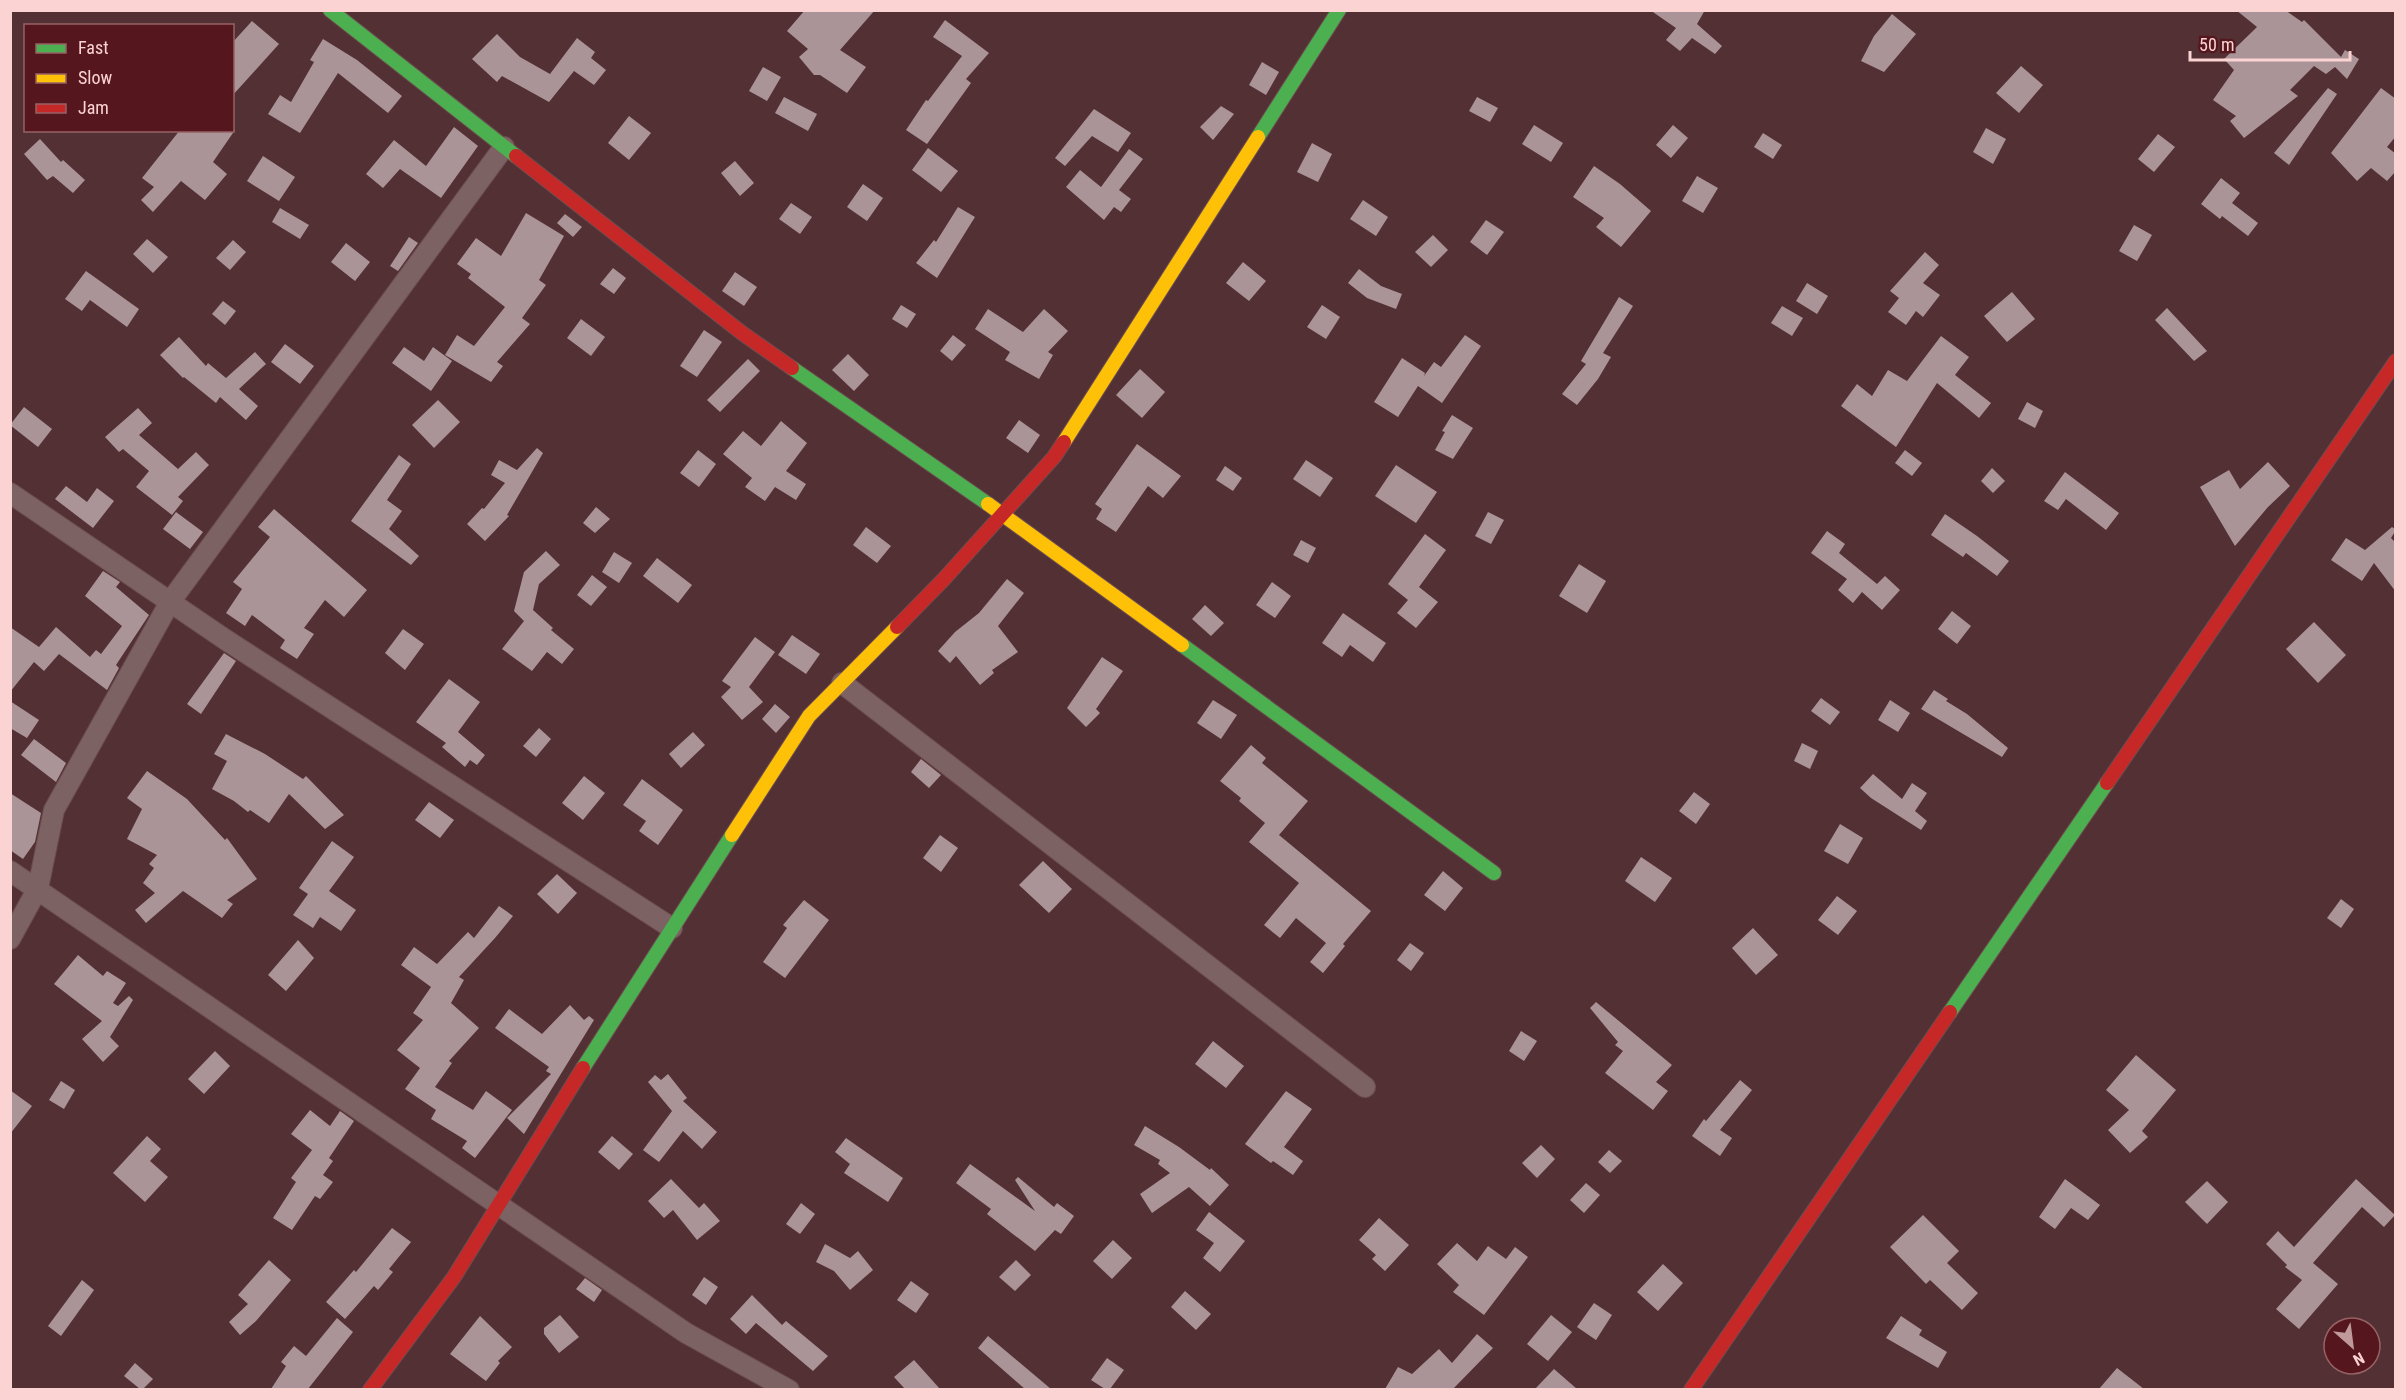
<svg xmlns="http://www.w3.org/2000/svg" width="2406" height="1400" font-family="'Roboto Condensed',sans-serif">
<rect width="100%" height="100%" fill="#533033"/>
<g fill="#aa9497">
<polygon points="805,10 875,10 840,50 866,67 847,93 820,75 814,75 799,57 808,49 787,31"/>
<polygon points="1650,10 1705,10 1697,24 1722,46 1715,54 1692,38 1680,51 1666,40 1676,28"/>
<polygon points="2236,10 2285,10 2302,22 2304,20 2341,57 2345,50 2359,59 2347,79 2335,67 2326,74 2314,66 2290,90 2298,96 2244,138 2230,121 2236,116 2213,100 2234,70 2224,59 2257,27"/>
<polygon points="1892,14 1916,34 1884,72 1861,61 1874,36"/>
<polygon points="945,20 989,53 966,79 971,83 927,144 906,130 926,100 928,101 962,56 933,37"/>
<polygon points="252,21 279,44 232,96 232,43"/>
<polygon points="497,34 520,57 550,74 577,38 595,52 591,58 606,70 594,85 574,71 549,102 502,76 497,82 472,59"/>
<polygon points="323,39 357,60 402,96 388,113 338,73 300,133 268,114 280,95 291,102 314,62 310,60"/>
<polygon points="1262,62 1279,72 1266,95 1249,85"/>
<polygon points="2021,66 2043,85 2019,113 1996,93"/>
<polygon points="763,67 781,77 767,101 749,91"/>
<polygon points="2328,88 2337,94 2289,165 2274,153"/>
<polygon points="2381,88 2396,99 2396,136 2387,147 2396,154 2396,171 2387,181 2371,168 2357,181 2331,153"/>
<polygon points="784,97 817,114 808,131 775,113"/>
<polygon points="1477,97 1498,108 1490,122 1469,111"/>
<polygon points="1221,106 1234,114 1213,140 1200,127"/>
<polygon points="1094,109 1131,133 1118,152 1092,136 1065,166 1055,158"/>
<polygon points="629,116 651,133 629,160 608,143"/>
<polygon points="1534,125 1563,143 1551,162 1522,144"/>
<polygon points="1673,125 1688,138 1671,158 1656,145"/>
<polygon points="454,127 478,146 441,198 400,169 383,188 366,174 394,140 426,166"/>
<polygon points="1986,128 2006,139 1993,164 1973,152"/>
<polygon points="180,130 235,130 213,162 227,174 205,200 181,181 153,212 141,200 154,187 142,178"/>
<polygon points="1763,133 1782,145 1773,159 1754,147"/>
<polygon points="2158,134 2175,147 2154,172 2138,159"/>
<polygon points="40,139 61,162 63,160 85,180 73,193 53,176 47,180 24,154"/>
<polygon points="1312,143 1332,154 1318,182 1297,172"/>
<polygon points="928,148 958,171 941,192 912,170"/>
<polygon points="1129,149 1143,159 1119,190 1131,199 1121,212 1114,207 1104,220 1066,187 1080,170 1101,187"/>
<polygon points="263,156 295,177 279,201 247,181"/>
<polygon points="735,161 754,183 740,196 721,173"/>
<polygon points="1594,166 1620,184 1651,211 1621,247 1596,227 1604,218 1573,197"/>
<polygon points="1697,176 1718,188 1703,213 1682,201"/>
<polygon points="2221,178 2240,193 2232,203 2258,223 2248,236 2222,216 2220,219 2201,204"/>
<polygon points="863,184 883,198 867,221 847,207"/>
<polygon points="1363,200 1388,217 1376,236 1350,219"/>
<polygon points="791,203 812,217 800,234 779,219"/>
<polygon points="958,207 975,217 937,278 916,263 934,240 936,242"/>
<polygon points="280,208 309,225 300,239 272,222"/>
<polygon points="526,213 564,236 539,280 546,285 522,318 530,324 497,362 503,366 491,382 445,355 457,335 474,346 505,307 468,278 471,274 457,264 476,238 501,256"/>
<polygon points="565,214 582,227 573,237 557,223"/>
<polygon points="1486,220 1504,232 1487,255 1470,242"/>
<polygon points="2134,225 2152,235 2137,261 2119,251"/>
<polygon points="1433,235 1448,250 1431,267 1415,252"/>
<polygon points="409,237 418,243 398,271 390,266"/>
<polygon points="147,239 168,257 153,273 133,254"/>
<polygon points="233,240 246,252 230,270 216,258"/>
<polygon points="346,243 370,262 355,281 331,262"/>
<polygon points="1925,252 1939,265 1923,283 1940,295 1923,317 1916,311 1906,325 1888,312 1899,298 1890,291"/>
<polygon points="1243,262 1266,281 1249,301 1226,283"/>
<polygon points="613,268 626,278 614,294 600,284"/>
<polygon points="1359,269 1381,286 1402,294 1396,309 1367,298 1348,283"/>
<polygon points="86,271 139,309 127,327 90,300 82,311 65,299"/>
<polygon points="735,272 757,287 744,306 722,291"/>
<polygon points="1807,283 1828,296 1817,314 1796,301"/>
<polygon points="2012,292 2035,319 2007,342 1984,316"/>
<polygon points="1619,297 1633,306 1603,353 1611,357 1598,379 1577,405 1562,394 1586,364 1581,361"/>
<polygon points="223,301 236,311 225,325 212,314"/>
<polygon points="901,305 916,314 907,328 892,319"/>
<polygon points="1322,305 1340,317 1326,339 1307,327"/>
<polygon points="1782,306 1803,318 1792,336 1771,323"/>
<polygon points="2167,308 2207,351 2194,361 2155,320"/>
<polygon points="988,309 1023,332 1044,309 1068,331 1048,352 1053,355 1039,379 1005,360 1010,352 975,329"/>
<polygon points="581,319 605,337 591,356 567,338"/>
<polygon points="704,330 722,342 697,377 680,366"/>
<polygon points="953,335 966,345 952,361 940,351"/>
<polygon points="1465,335 1481,346 1442,403 1418,386 1398,417 1374,402 1402,358 1425,373 1424,376 1434,362 1441,367"/>
<polygon points="1941,336 1969,357 1955,375 1991,403 1979,418 1937,383 1896,447 1841,406 1857,384 1872,396 1888,370 1907,381"/>
<polygon points="179,337 206,366 208,363 226,378 255,352 266,364 239,389 258,406 246,420 220,397 216,403 184,377 183,378 160,355"/>
<polygon points="285,344 314,366 300,384 271,362"/>
<polygon points="404,347 424,361 433,347 452,361 431,391 392,363"/>
<polygon points="848,354 869,375 854,391 832,370"/>
<polygon points="748,359 760,371 720,412 707,400"/>
<polygon points="1140,369 1165,392 1142,418 1116,395"/>
<polygon points="438,400 460,422 434,448 412,425"/>
<polygon points="2027,402 2043,411 2035,428 2018,419"/>
<polygon points="24,407 52,429 38,447 10,425"/>
<polygon points="138,408 152,423 139,435 178,469 196,452 209,465 178,497 183,501 172,515 136,487 149,471 123,449 119,452 105,437"/>
<polygon points="1452,415 1473,428 1453,459 1435,450 1445,432 1442,431"/>
<polygon points="1019,420 1040,435 1028,453 1006,438"/>
<polygon points="781,421 807,443 786,471 806,484 796,500 775,487 765,501 745,487 752,478 723,454 743,431 761,446"/>
<polygon points="1137,444 1181,476 1163,498 1148,486 1116,532 1096,519 1102,509 1095,504"/>
<polygon points="537,448 543,453 507,515 509,516 485,541 467,524 482,508 484,509 505,483 491,475 499,460 517,470"/>
<polygon points="698,450 716,464 699,487 680,473"/>
<polygon points="1905,450 1922,463 1912,476 1895,463"/>
<polygon points="399,455 411,464 387,500 402,511 389,529 419,556 411,565 351,521"/>
<polygon points="1306,460 1333,478 1320,497 1293,479"/>
<polygon points="2268,462 2290,486 2268,507 2235,546 2200,487 2229,470 2240,489"/>
<polygon points="1396,465 1437,492 1416,523 1375,496"/>
<polygon points="1225,466 1242,478 1233,491 1216,480"/>
<polygon points="1992,468 2005,481 1993,493 1981,481"/>
<polygon points="2065,472 2119,513 2106,530 2066,499 2058,510 2044,501"/>
<polygon points="66,486 87,502 97,488 114,501 93,528 55,499"/>
<polygon points="596,507 610,519 595,533 583,523"/>
<polygon points="274,509 367,590 344,617 325,600 304,628 314,634 297,659 280,648 285,640 252,615 245,626 226,613 242,589 233,582 270,537 258,527"/>
<polygon points="176,512 203,532 190,549 163,529"/>
<polygon points="1488,512 1504,520 1491,544 1475,536"/>
<polygon points="1945,514 1977,536 2009,561 1997,576 1966,553 1963,557 1931,535"/>
<polygon points="866,527 891,546 877,563 853,545"/>
<polygon points="2392,527 2396,530 2391,538 2396,543 2396,592 2374,563 2362,581 2331,560 2346,538 2365,550"/>
<polygon points="1827,531 1845,544 1839,553 1877,584 1885,576 1900,590 1882,610 1862,592 1853,603 1838,590 1847,579 1811,553"/>
<polygon points="1425,534 1446,550 1419,587 1438,602 1416,628 1397,613 1408,600 1388,584"/>
<polygon points="1301,540 1316,548 1308,563 1293,555"/>
<polygon points="546,551 560,565 539,584 533,610 553,628 551,630 574,649 562,664 547,652 532,671 502,649 524,621 514,611 524,572"/>
<polygon points="614,552 632,563 619,583 602,572"/>
<polygon points="657,558 692,585 678,603 643,576"/>
<polygon points="1579,564 1606,581 1587,613 1559,596"/>
<polygon points="103,571 120,582 116,587 149,615 116,665 119,668 107,690 59,654 44,671 34,662 10,692 10,627 39,647 56,627 90,657 96,650 101,654 122,626 85,596"/>
<polygon points="592,575 607,587 591,606 577,595"/>
<polygon points="1007,579 1024,593 998,626 1018,652 992,670 994,673 980,685 956,656 950,663 938,651 955,632 979,613"/>
<polygon points="1272,582 1291,596 1275,618 1256,605"/>
<polygon points="1205,605 1224,623 1211,636 1192,619"/>
<polygon points="1952,611 1971,626 1957,644 1938,629"/>
<polygon points="1343,613 1386,643 1373,662 1350,645 1342,657 1322,643"/>
<polygon points="2314,622 2346,655 2318,683 2286,649"/>
<polygon points="403,629 424,644 405,670 385,653"/>
<polygon points="792,635 820,654 806,674 778,655"/>
<polygon points="755,637 775,652 749,687 763,702 742,720 721,697 731,687 722,681"/>
<polygon points="224,653 236,661 201,714 187,704"/>
<polygon points="1102,657 1123,671 1096,709 1100,713 1086,727 1067,708"/>
<polygon points="449,679 480,702 458,732 485,755 477,765 470,760 465,767 442,747 446,743 416,722"/>
<polygon points="1934,690 1948,699 1946,701 1967,714 2008,748 2002,757 1921,709"/>
<polygon points="1821,698 1840,712 1830,725 1811,711"/>
<polygon points="1213,700 1237,715 1221,739 1197,723"/>
<polygon points="1890,700 1910,713 1898,732 1878,720"/>
<polygon points="10,701 39,720 27,738 10,728"/>
<polygon points="775,704 790,717 776,733 762,719"/>
<polygon points="539,728 551,739 536,757 523,746"/>
<polygon points="693,732 705,745 681,768 669,754"/>
<polygon points="226,734 265,754 303,779 306,776 344,815 325,829 289,794 269,823 250,810 248,812 234,801 212,789 227,761 214,754"/>
<polygon points="34,739 66,763 56,782 21,755"/>
<polygon points="1802,743 1818,751 1810,769 1794,761"/>
<polygon points="1251,745 1266,758 1262,763 1308,801 1279,835 1371,911 1343,944 1345,946 1323,973 1310,962 1326,943 1296,918 1280,938 1264,925 1299,883 1249,842 1265,823 1239,801 1241,798 1220,781"/>
<polygon points="921,759 941,775 929,788 911,772"/>
<polygon points="147,771 187,799 225,840 227,838 257,879 227,900 233,904 222,918 183,891 146,923 135,910 155,893 143,883 154,868 149,864 157,855 127,839 142,809 127,798"/>
<polygon points="1873,774 1902,799 1912,783 1927,793 1915,811 1927,821 1921,830 1871,798 1860,788"/>
<polygon points="584,776 605,793 583,820 562,803"/>
<polygon points="642,779 683,810 658,845 639,831 646,821 623,805"/>
<polygon points="1694,792 1710,804 1696,824 1679,811"/>
<polygon points="10,793 41,813 35,842 23,859 10,850"/>
<polygon points="429,802 454,820 440,838 415,820"/>
<polygon points="1840,824 1863,838 1848,864 1824,851"/>
<polygon points="940,835 958,848 941,872 923,858"/>
<polygon points="332,841 354,857 329,891 356,910 341,931 320,917 313,928 293,915 308,894 299,888"/>
<polygon points="1641,857 1672,878 1655,902 1625,881"/>
<polygon points="1043,861 1072,889 1049,913 1019,885"/>
<polygon points="1443,871 1463,888 1445,911 1424,895"/>
<polygon points="557,874 577,893 558,914 537,894"/>
<polygon points="1837,896 1857,911 1838,935 1818,920"/>
<polygon points="2341,899 2354,909 2341,928 2327,918"/>
<polygon points="804,900 829,920 785,978 763,962 787,928 783,925"/>
<polygon points="499,906 513,916 495,938 459,977 464,980 451,1003 479,1028 449,1061 452,1063 435,1087 473,1110 486,1091 512,1110 475,1158 462,1148 467,1141 431,1119 436,1110 405,1089 420,1068 397,1050 423,1020 413,1013 431,987 401,965 414,947 437,964 468,932 474,938"/>
<polygon points="1753,928 1778,955 1756,975 1732,948"/>
<polygon points="298,940 314,958 286,991 268,975"/>
<polygon points="1410,943 1424,953 1411,971 1397,960"/>
<polygon points="78,955 103,976 107,971 126,983 113,1003 118,1006 129,996 133,1000 110,1037 119,1046 103,1062 82,1039 102,1021 54,984"/>
<polygon points="1596,1002 1672,1065 1656,1082 1668,1091 1653,1110 1605,1073 1623,1051 1615,1045 1618,1042 1590,1008"/>
<polygon points="570,1005 584,1020 589,1016 594,1020 524,1134 507,1118 551,1074 546,1071 549,1067 495,1028 509,1009 542,1034"/>
<polygon points="1521,1031 1537,1041 1524,1061 1509,1051"/>
<polygon points="1213,1041 1244,1066 1226,1088 1195,1064"/>
<polygon points="215,1051 230,1066 204,1094 188,1079"/>
<polygon points="2136,1055 2176,1090 2142,1131 2148,1137 2130,1153 2108,1130 2129,1110 2106,1090"/>
<polygon points="668,1074 687,1098 683,1101 717,1132 702,1149 683,1131 659,1162 643,1150 672,1111 648,1082 655,1075 661,1080"/>
<polygon points="1740,1080 1752,1090 1720,1130 1732,1138 1720,1156 1692,1136 1704,1119 1706,1121"/>
<polygon points="61,1081 75,1090 64,1109 49,1100"/>
<polygon points="10,1090 32,1106 10,1134"/>
<polygon points="1286,1091 1312,1109 1284,1147 1303,1161 1293,1175 1273,1161 1271,1163 1245,1144"/>
<polygon points="310,1110 330,1126 340,1111 354,1121 329,1158 333,1161 323,1175 333,1182 320,1199 315,1196 292,1230 273,1218 296,1182 291,1178 312,1150 291,1134"/>
<polygon points="1145,1126 1179,1147 1210,1170 1211,1168 1229,1185 1210,1206 1189,1187 1152,1213 1140,1194 1170,1173 1158,1164 1160,1160 1134,1145"/>
<polygon points="147,1136 161,1149 150,1161 168,1177 145,1202 113,1173"/>
<polygon points="612,1136 633,1154 619,1170 598,1152"/>
<polygon points="846,1138 903,1178 888,1202 844,1173 850,1164 835,1152"/>
<polygon points="1541,1145 1555,1159 1537,1178 1522,1163"/>
<polygon points="1609,1150 1622,1161 1610,1173 1598,1162"/>
<polygon points="970,1164 1035,1211 1015,1180 1018,1177 1054,1207 1057,1203 1074,1216 1061,1234 1055,1230 1035,1251 987,1214 991,1209 956,1183"/>
<polygon points="671,1179 699,1208 704,1203 720,1221 697,1240 673,1210 664,1218 648,1201"/>
<polygon points="2065,1179 2100,1205 2088,1220 2071,1208 2055,1229 2039,1217"/>
<polygon points="2356,1179 2395,1215 2384,1227 2362,1207 2313,1263 2338,1284 2299,1329 2276,1309 2302,1280 2285,1267 2287,1265 2266,1244 2278,1231 2294,1247"/>
<polygon points="2207,1181 2228,1202 2207,1224 2185,1202"/>
<polygon points="1586,1183 1600,1195 1584,1213 1570,1200"/>
<polygon points="801,1203 815,1214 800,1234 786,1224"/>
<polygon points="1209,1212 1245,1241 1220,1272 1203,1258 1214,1243 1196,1230"/>
<polygon points="1923,1215 1959,1251 1947,1263 1978,1293 1962,1310 1930,1280 1926,1284 1890,1247"/>
<polygon points="1379,1218 1409,1245 1385,1271 1372,1259 1376,1255 1359,1240"/>
<polygon points="392,1228 411,1242 389,1269 393,1272 378,1290 374,1286 345,1319 326,1302 354,1270 356,1272"/>
<polygon points="1113,1240 1132,1258 1112,1279 1093,1261"/>
<polygon points="1457,1243 1477,1261 1488,1246 1506,1259 1515,1247 1528,1257 1484,1315 1453,1292 1459,1285 1437,1264"/>
<polygon points="825,1244 850,1258 858,1251 873,1270 850,1290 834,1271 816,1262"/>
<polygon points="269,1260 291,1280 256,1321 240,1335 229,1322 248,1304 238,1295"/>
<polygon points="1016,1260 1031,1275 1015,1291 999,1277"/>
<polygon points="1663,1264 1683,1283 1658,1311 1637,1292"/>
<polygon points="704,1277 718,1287 706,1305 692,1295"/>
<polygon points="585,1278 602,1290 594,1302 576,1289"/>
<polygon points="82,1280 94,1290 61,1336 48,1326"/>
<polygon points="911,1281 929,1294 916,1313 897,1300"/>
<polygon points="1185,1291 1211,1314 1196,1330 1171,1307"/>
<polygon points="752,1295 782,1325 786,1321 828,1356 813,1371 756,1323 746,1334 730,1319"/>
<polygon points="1594,1303 1612,1315 1596,1340 1577,1327"/>
<polygon points="560,1315 579,1337 559,1353 544,1334 544,1328"/>
<polygon points="1551,1315 1572,1332 1548,1361 1527,1344"/>
<polygon points="480,1316 512,1347 498,1361 500,1363 486,1381 450,1354"/>
<polygon points="1901,1316 1922,1330 1919,1335 1947,1352 1938,1368 1886,1338"/>
<polygon points="337,1318 353,1332 308,1389 271,1389 286,1366 281,1362 294,1346 306,1356"/>
<polygon points="1477,1334 1493,1348 1453,1389 1385,1389 1398,1367 1412,1374 1439,1349 1452,1363"/>
<polygon points="988,1336 1051,1389 1025,1389 978,1348"/>
<polygon points="1107,1358 1124,1370 1110,1389 1105,1389 1091,1380"/>
<polygon points="914,1360 940,1389 905,1389 894,1377"/>
<polygon points="135,1363 153,1379 143,1389 140,1389 124,1376"/>
<polygon points="2117,1368 2144,1389 2099,1389"/>
<polygon points="1554,1369 1577,1389 1535,1389"/>
</g>
<g fill="none" stroke-linecap="round" stroke-linejoin="round">
<g stroke="#6c4d50" stroke-width="22">
<g id="street">
<polyline points="10,493 226,640 672,928"/>
<polyline points="842,683 1365,1087"/>
<polyline points="10,871 686,1333 789,1390"/>
<polyline points="10,939 38,888 54,810 170,602 504,147"/>
</g>
</g>
<g stroke="#6c4d50" stroke-width="16">
<g id="fast">
<polyline points="330,10 516,156"/>
<polyline points="1258,137 1339,10"/>
<polyline points="792,368 988,504"/>
<polyline points="1182,645 1494,873"/>
<polyline points="1950,1012 2107,783"/>
<polyline points="583,1068 732,835"/>
</g>
</g>
<g stroke="#6c4d50" stroke-width="16">
<g id="slow">
<polyline points="1064,442 1258,137"/>
<polyline points="988,504 1182,645"/>
<polyline points="732,835 809,716 897,627"/>
</g>
</g>
<g stroke="#6c4d50" stroke-width="16">
<g id="jam">
<polyline points="516,156 742,333 792,368"/>
<polyline points="897,627 944,579 1054,457 1064,442"/>
<polyline points="2107,783 2396,361"/>
<polyline points="370,1390 454,1277 583,1068"/>
<polyline points="1691,1390 1950,1012"/>
</g>
</g>
<use href="#street" stroke="#7c6263" stroke-width="20"/>
<use href="#fast" stroke="#4caf50" stroke-width="14"/>
<use href="#slow" stroke="#ffc107" stroke-width="14"/>
<use href="#jam" stroke="#c62828" stroke-width="14"/>
</g>
<rect width="2406" height="1400" fill="none" stroke="#fbd3d3" stroke-width="24"/>
<rect x="24" y="24" width="210" height="108" fill="#55171d" stroke="#976266" stroke-width="1.5"/>
<rect x="36" y="44" width="30" height="9" fill="#4caf50" stroke="#976266" stroke-width="1.5"/>
<text x="78" y="54" font-size="18" fill="#fbd3d3">Fast</text>
<rect x="36" y="74" width="30" height="9" fill="#ffc107" stroke="#976266" stroke-width="1.5"/>
<text x="78" y="84" font-size="18" fill="#fbd3d3">Slow</text>
<rect x="36" y="104" width="30" height="9" fill="#c62828" stroke="#976266" stroke-width="1.5"/>
<text x="78" y="114" font-size="18" fill="#fbd3d3">Jam</text>
<g transform="translate(2352 1346) rotate(152)"><circle r="28" fill="#55171d" stroke="#976266" stroke-width="1.5"/>
<path d="M0-4.5L10 22L0 15L-10 22Z" fill="#c09a9b"/>
<text y="-9" font-size="16" font-weight="bold" text-anchor="middle" fill="#fbd3d3">N</text>
</g>
<path d="M2190 51v9h160v-9" fill="none" stroke="#fbd3d3" stroke-width="3"/>
<text x="2199" y="51" font-size="18" fill="#fbd3d3" stroke="#55171d" stroke-width="4.5" paint-order="stroke">50 m</text>
</svg>
